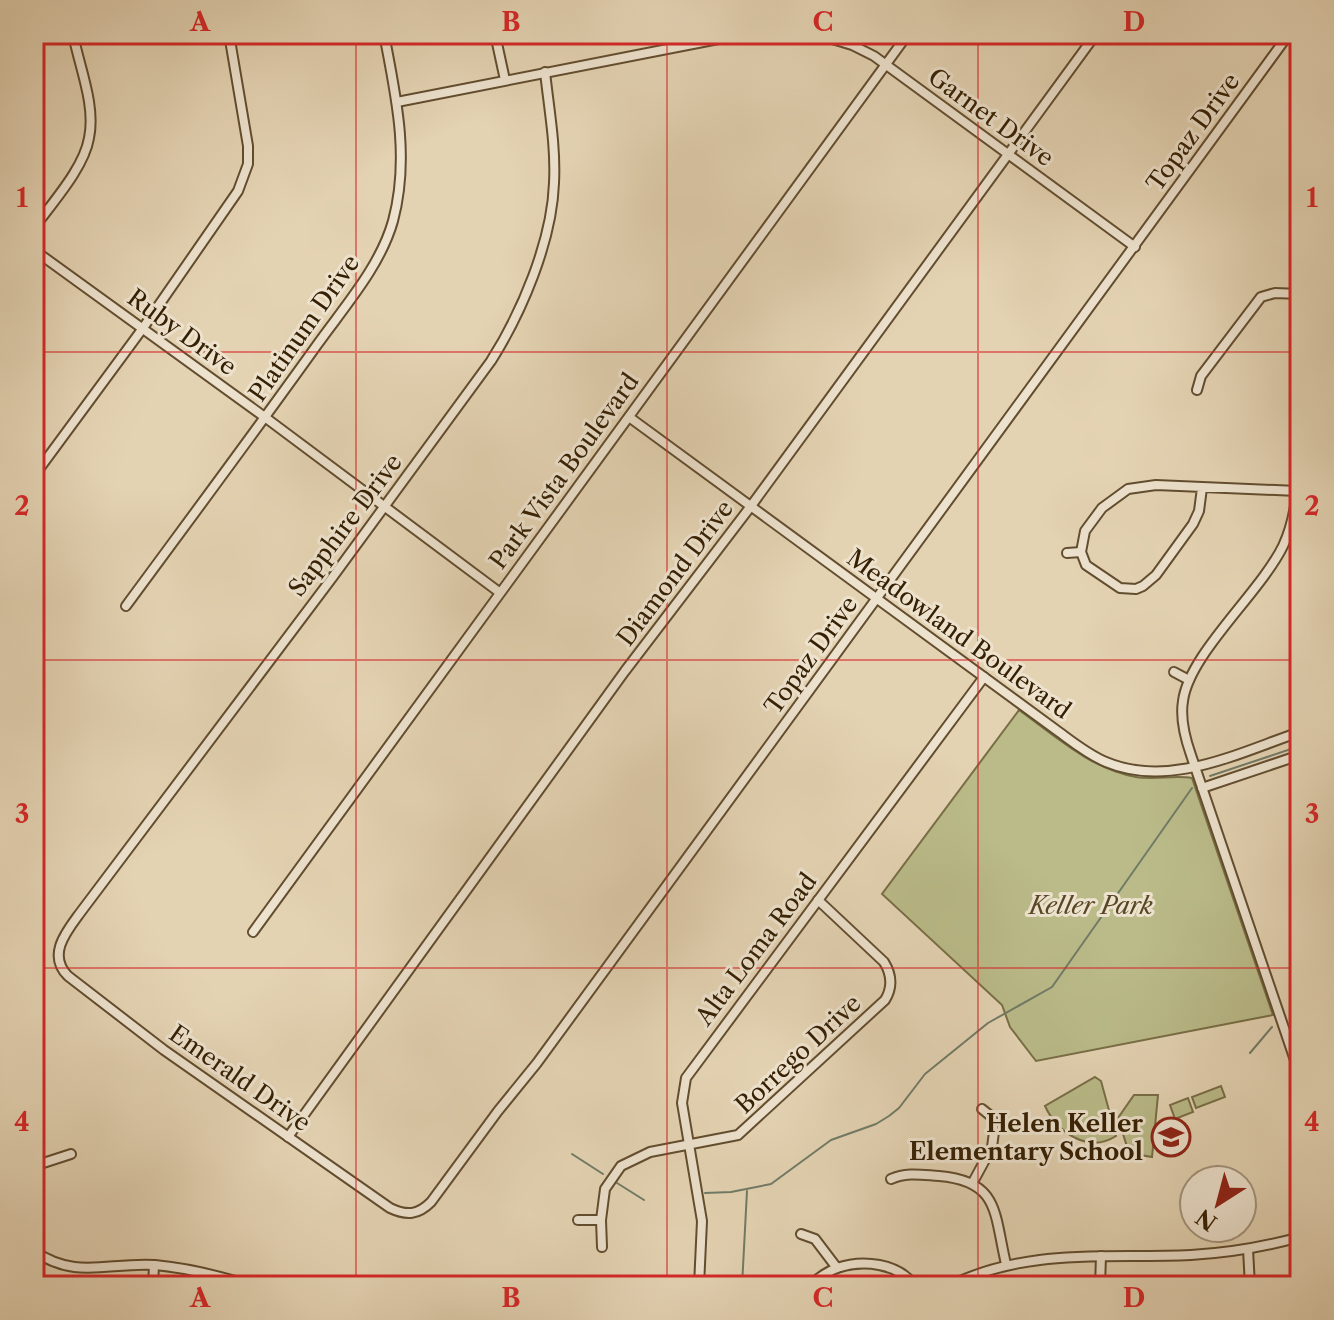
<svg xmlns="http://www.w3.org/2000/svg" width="1334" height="1320" font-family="'Libre Caslon Text',serif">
<rect width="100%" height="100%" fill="#e4d3b3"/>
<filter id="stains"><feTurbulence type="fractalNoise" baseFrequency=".0025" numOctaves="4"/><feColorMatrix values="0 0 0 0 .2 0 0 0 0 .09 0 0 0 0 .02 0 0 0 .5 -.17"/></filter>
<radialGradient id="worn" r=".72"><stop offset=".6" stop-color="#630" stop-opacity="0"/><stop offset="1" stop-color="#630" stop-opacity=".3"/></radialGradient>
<g fill="#babb89" stroke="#786e46" stroke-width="2">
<path d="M1019 710C1055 736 1091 769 1136 777 1155 780 1174 775 1192 778L1273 1015 1036 1061 1010 1027 1002 1005 882 894Z"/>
<path d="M1095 1077 1101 1081 1116 1136C1088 1154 1057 1132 1045 1106Z"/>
<polygon points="1221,1086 1225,1097 1196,1108 1192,1097"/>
<polygon points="1134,1095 1158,1095 1152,1157 1129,1153 1118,1118"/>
<polygon points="1188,1098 1193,1112 1175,1119 1170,1105"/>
<polygon points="1217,1166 1223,1180 1198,1180 1196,1175"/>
</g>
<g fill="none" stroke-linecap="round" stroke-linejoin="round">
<g stroke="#707b67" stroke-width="2">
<polyline points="1210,776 1300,746"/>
<polyline points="1250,1053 1272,1027"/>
<polyline points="572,1154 603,1174"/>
<polyline points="617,1183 644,1200"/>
<polyline points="705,1193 731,1192 771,1184 831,1140 876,1124 889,1116 899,1108 925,1074 988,1023 1052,987 1192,788"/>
<polyline points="742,1286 747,1191"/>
</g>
<g stroke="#624d2f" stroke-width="12">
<g id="minor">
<polyline points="495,34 505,80"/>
<polyline points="816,34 852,45 874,56 1135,247"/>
<path d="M545 72C549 109 556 146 554 183 552 241 522 312 491 361L332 578 80 913C66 932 47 955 68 976L164 1050 390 1208C407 1216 418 1215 431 1202L498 1111 537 1063 1289 34"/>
<polyline points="397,102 744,34"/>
<path d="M34 228C52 203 84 168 89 138 96 105 79 66 73 34"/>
<polyline points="34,250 266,418 499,592"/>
<polyline points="1197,390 1201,376 1261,297 1275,293 1300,294"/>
<path d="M629 417 1059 732C1074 743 1089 755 1106 762 1170 789 1240 752 1300 732"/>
<path d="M1300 437C1298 474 1299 512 1283 546 1260 593 1189 654 1183 701 1180 719 1185 738 1191 755L1300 1075"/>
<polyline points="34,476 143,328 238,191 248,164 248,146 229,34"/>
<polyline points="1202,488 1199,511 1193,524 1156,575 1143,586 1136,589 1120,588 1086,565 1081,552 1085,531 1102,508 1128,489 1156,485 1297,491"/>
<polyline points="1067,553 1081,552"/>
<path d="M126 606C190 519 254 433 317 345 344 307 380 267 393 221 410 158 396 96 384 34"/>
<polyline points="1174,672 1189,680"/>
<polyline points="1202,788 1300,755"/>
<polyline points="253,932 908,34"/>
<polyline points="288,1137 625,671 751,506 1096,34"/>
<polyline points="34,1166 71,1154"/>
<path d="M891 1179C907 1172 922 1175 939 1176 1000 1181 994 1214 1006 1264"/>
<polyline points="973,1182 992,1147 994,1132 992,1117 982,1109"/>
<polyline points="578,1220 601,1220"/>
<polyline points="801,1234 815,1239 837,1268"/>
<path d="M602 1247 601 1220 605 1189 621 1166 650 1152 738 1135 885 1000C893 987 892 975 884 962L818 900"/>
<polyline points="1248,1249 1250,1286"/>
<path d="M34 1251C76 1280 108 1262 155 1265 188 1268 220 1276 252 1286"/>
<polyline points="153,1286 154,1265"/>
<polyline points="699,1286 702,1221 682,1103 686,1078 984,677"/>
<path d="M809 1286C817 1279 826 1272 837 1268 863 1259 898 1263 915 1286"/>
<path d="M949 1286C1029 1247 1106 1259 1191 1255 1228 1253 1264 1247 1300 1237"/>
<polyline points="1100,1286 1101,1256"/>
</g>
</g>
<use href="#minor" stroke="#ede2ce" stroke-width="8"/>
</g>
<path fill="none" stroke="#d62828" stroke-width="2" stroke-opacity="0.55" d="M356 34V1286M667 34V1286M978 34V1286M34 352H1300M34 660H1300M34 968H1300"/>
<defs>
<g id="school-ring" transform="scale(2)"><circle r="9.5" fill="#ede2ce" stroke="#8f2418" stroke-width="1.5"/><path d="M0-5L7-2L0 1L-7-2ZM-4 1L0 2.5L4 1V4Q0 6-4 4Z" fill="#8f2418"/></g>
</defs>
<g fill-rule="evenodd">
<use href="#school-ring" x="1171" y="1137"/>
</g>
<g text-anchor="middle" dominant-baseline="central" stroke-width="6" stroke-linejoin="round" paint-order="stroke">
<g font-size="24" fill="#362003" stroke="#ede2ce">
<text transform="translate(991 117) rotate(36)">Garnet Drive</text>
<text transform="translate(1193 132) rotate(-54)">Topaz Drive</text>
<text transform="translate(304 328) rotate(-55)">Platinum Drive</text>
<text transform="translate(182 332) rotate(36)">Ruby Drive</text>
<text transform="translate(564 471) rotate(-54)">Park Vista Boulevard</text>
<text transform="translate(345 525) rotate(-53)">Sapphire Drive</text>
<text transform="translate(675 573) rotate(-53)">Diamond Drive</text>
<text transform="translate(959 634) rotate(36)">Meadowland Boulevard</text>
<text transform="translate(811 655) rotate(-54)">Topaz Drive</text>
<text transform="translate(756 949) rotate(-53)">Alta Loma Road</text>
<text transform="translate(798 1054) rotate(-43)">Borrego Drive</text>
<text transform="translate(240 1078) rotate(35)">Emerald Drive</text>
</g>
<g font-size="24" font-style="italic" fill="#574724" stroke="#ede2ce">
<text x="1091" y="905">Keller Park</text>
</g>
<g font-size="24" font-weight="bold" fill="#362003" stroke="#ede2ce" text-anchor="end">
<text x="1143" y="1123">Helen Keller<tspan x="1143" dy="28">Elementary School</tspan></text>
</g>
</g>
<rect width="1334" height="1320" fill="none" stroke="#e4d3b3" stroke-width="88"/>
<g transform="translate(1218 1204) rotate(216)"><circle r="38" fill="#ede2ce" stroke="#a4947d" stroke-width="2"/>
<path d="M0-6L14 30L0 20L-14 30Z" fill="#8f2418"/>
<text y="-12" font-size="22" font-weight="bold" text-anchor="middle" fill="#362003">N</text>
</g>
<rect x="44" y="44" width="1246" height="1232" fill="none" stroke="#d62828" stroke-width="3"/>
<g font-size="26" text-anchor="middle" font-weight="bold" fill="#d62828">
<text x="200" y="31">A</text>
<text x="511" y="31">B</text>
<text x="823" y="31">C</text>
<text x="1134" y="31">D</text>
<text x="22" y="207">1</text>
<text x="1312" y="207">1</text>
<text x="22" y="515">2</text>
<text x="1312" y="515">2</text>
<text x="22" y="823">3</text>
<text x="1312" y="823">3</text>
<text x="22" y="1131">4</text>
<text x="1312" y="1131">4</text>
<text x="200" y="1307">A</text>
<text x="511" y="1307">B</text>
<text x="823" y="1307">C</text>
<text x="1134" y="1307">D</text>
</g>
<rect width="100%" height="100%" filter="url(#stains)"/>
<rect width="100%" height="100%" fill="url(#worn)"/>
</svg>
